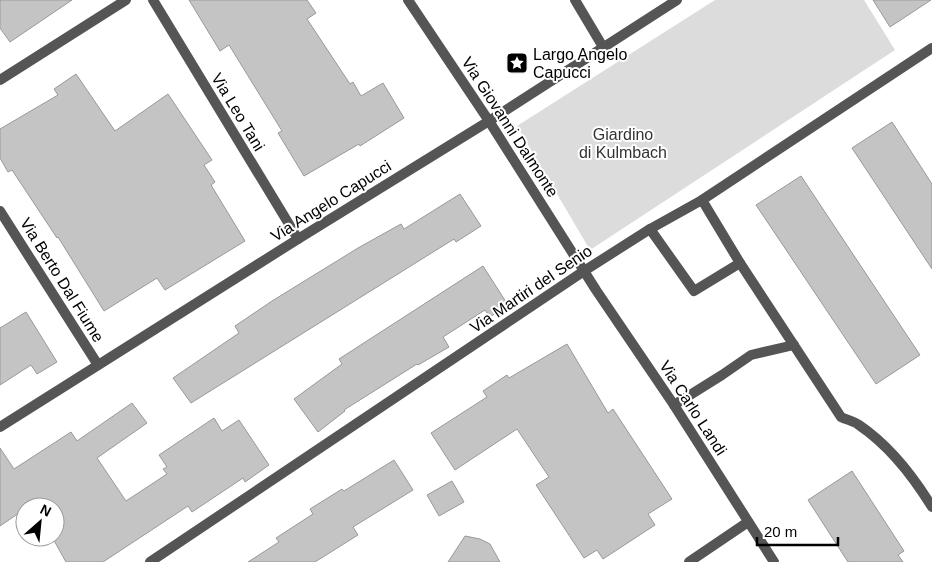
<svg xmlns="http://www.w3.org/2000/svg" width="932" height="562" font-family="Helvetica,sans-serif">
<rect width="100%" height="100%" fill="#fff"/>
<polygon fill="#dcdcdc" points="715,0 864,0 895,50 590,250 517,126"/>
<g fill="#c4c4c4" stroke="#999">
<polygon points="0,0 72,0 10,42 0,28"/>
<polygon points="189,0 307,0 316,13 307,19 350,84 353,82 361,96 383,83 404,118 360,146 359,144 304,176 278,133 282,131 229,45 220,51"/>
<polygon points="873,0 931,0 890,27"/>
<polygon points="76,74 115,131 168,94 212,160 204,165 215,182 211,185 245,241 165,290 157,278 104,311 58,237 57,238 12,170 8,172 0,158 0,129 58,95 54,89"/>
<polygon points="892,122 932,184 932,269 852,148"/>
<polygon points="801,176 920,355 876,384 756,205"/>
<polygon points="460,194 481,226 456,242 454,239 191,403 173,378 239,333 235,326 272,301 358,248 401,224 404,229"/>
<polygon points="483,266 508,305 490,317 485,310 443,337 449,347 418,365 417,364 344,410 345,411 318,432 294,399 342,364 339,359"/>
<polygon points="26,312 57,362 37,374 31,365 0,385 0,328"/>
<polygon points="567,344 608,413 613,409 672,499 648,514 655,525 603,559 597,550 584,558 536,485 549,477 517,429 455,470 431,433 487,397 483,391 507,375 509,378"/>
<polygon points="132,403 147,423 97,458 126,501 167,474 163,469 167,467 159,455 214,418 222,431 239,420 269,465 245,482 243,478 192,512 188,506 103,562 66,562 52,537 55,537 55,507 35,507 33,504 29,507 25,507 25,509 0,526 0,448 14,469 71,432 77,441"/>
<polygon points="394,460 413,490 353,527 358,535 315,562 248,562 279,542 276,538 313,514 310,509 342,489 344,491"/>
<polygon points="852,471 904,551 898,555 903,562 848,562 808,500"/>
<polygon points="452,481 464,502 439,516 427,495"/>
<polygon points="465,536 480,539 490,544 500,562 448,562"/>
</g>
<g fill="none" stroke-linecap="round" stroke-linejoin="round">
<g stroke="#555" stroke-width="10">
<polyline points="153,0 298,239"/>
<polyline points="408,0 489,121 596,290 674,405 774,562"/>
<polyline points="575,0 603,47"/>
<polyline points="0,80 126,0"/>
<path d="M702 200 740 263 841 417C847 420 854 421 859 425 890 446 913 476 932 507"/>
<polyline points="0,211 98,365"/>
<polyline points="650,229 694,291 740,263"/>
<polyline points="674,405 722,375 751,355 794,345"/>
<polyline points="0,427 298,239 489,121 677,0"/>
<polyline points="150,562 584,271 650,229 702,200 932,48"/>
<polyline points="689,562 748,522"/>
</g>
</g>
<defs>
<g id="sight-square" transform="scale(1.125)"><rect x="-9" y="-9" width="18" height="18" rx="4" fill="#000" stroke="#fff"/><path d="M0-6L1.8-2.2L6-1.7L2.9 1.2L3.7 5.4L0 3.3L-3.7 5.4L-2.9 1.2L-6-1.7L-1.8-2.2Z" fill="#fff"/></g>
</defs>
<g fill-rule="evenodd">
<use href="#sight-square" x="517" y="63"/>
</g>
<g text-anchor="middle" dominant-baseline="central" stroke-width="4" stroke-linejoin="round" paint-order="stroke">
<g font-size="16" fill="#000" stroke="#fff" text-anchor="start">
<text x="533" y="54">Largo Angelo<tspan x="533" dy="18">Capucci</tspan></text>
</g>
<g font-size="16" fill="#000" stroke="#fff">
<text transform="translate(238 112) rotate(59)">Via Leo Tani</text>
<text transform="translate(510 127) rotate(57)">Via Giovanni Dalmonte</text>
<text transform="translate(331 201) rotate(-32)">Via Angelo Capucci</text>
<text transform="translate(62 280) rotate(58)">Via Berto Dal Fiume</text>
<text transform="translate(531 289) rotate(-34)">Via Martiri del Senio</text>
<text transform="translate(693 408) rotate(57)">Via Carlo Landi</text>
</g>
<g font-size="16" fill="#333" stroke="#fff">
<text x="623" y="134">Giardino<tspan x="623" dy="18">di Kulmbach</tspan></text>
</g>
</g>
<g transform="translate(40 522) rotate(27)"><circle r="24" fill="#ffffff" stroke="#999999"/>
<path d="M0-4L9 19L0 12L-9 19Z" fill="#000000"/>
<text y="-8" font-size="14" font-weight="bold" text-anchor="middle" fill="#000000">N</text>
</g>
<path d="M757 537v8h81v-8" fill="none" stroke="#000000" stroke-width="2.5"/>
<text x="764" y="537" font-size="15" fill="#000000" stroke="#ffffff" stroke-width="4" paint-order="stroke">20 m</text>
</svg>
